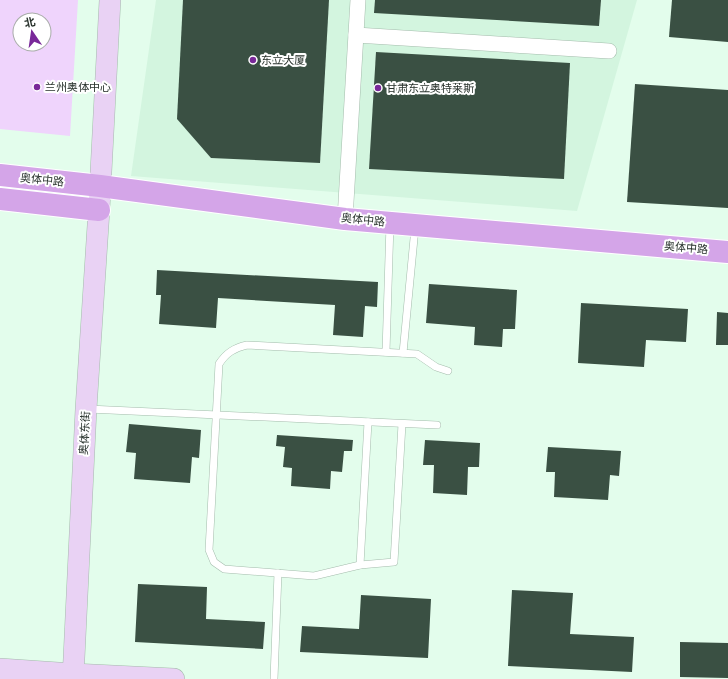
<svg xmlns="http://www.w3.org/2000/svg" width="728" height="679" font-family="'Fira Sans Condensed','Noto Sans SC',sans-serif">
<rect width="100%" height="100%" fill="#e3fdec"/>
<polygon fill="#d3f5df" points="156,0 637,0 577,211 131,176"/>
<path fill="#efd4fc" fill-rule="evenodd" d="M0 0H78L70 136 0 129ZM20 20H44V44H20Z"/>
<g fill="#3a5043">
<polygon points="183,0 329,0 320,163 211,158 177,119"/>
<polygon points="375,0 601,0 599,26 374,13"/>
<polygon points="672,0 728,0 728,42 669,37"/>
<polygon points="376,52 570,63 564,179 369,169"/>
<polygon points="635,84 728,90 728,208 627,202"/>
<polygon points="157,270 378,282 377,307 365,306 363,337 333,335 335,305 218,298 216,328 159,324 161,295 156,295"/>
<polygon points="429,284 517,290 515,329 503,329 502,347 474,345 475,327 426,323"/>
<polygon points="581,303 688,309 686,342 646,340 644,367 578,363"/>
<polygon points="717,312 728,313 728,345 716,345"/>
<polygon points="129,424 201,430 199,458 192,457 190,483 134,479 136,453 126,452"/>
<polygon points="277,435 353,440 352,451 344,451 342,472 331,471 330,489 291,486 292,468 283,467 285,447 276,446"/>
<polygon points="425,440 480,443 479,467 468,467 467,495 433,493 434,465 423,465"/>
<polygon points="548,447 621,451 619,476 610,475 608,500 554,497 555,472 546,472"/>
<polygon points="138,584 207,587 206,619 265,622 263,649 135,642"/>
<polygon points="512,590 573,593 570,634 634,637 632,672 508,666"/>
<polygon points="361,595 431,599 428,658 300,652 302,626 359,629"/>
<polygon points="680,642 728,643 728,678 680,677"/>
</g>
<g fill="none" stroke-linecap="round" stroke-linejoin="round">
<g stroke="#a4bcac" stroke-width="8">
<g id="lane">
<polyline points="386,352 390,224"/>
<polyline points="403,353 415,228"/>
<polyline points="88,409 437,425"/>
<path d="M402 424 394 562 360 565 314 576 224 569 214 562 209 550 219 364C226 353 234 348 247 345L417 354 436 367 448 371"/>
<polyline points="360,565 368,422"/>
<polyline points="274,679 278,573"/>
</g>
</g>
<g stroke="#a4bcac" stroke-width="16">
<g id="street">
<polyline points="356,35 609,51"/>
<polyline points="345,219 358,0"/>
</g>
</g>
<g stroke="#a4bcac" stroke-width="22">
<g id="secondary">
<polyline points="0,669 73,674 174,679"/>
<polyline points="73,679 86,409 99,210 110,0"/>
</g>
</g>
<g stroke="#fff" stroke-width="24">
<g id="primary">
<polyline points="0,175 100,186 345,219 728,252"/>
<polyline points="0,199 99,210"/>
</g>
</g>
<use href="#lane" stroke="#fff" stroke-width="7"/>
<use href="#street" stroke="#fff" stroke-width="15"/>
<use href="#secondary" stroke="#e9d2f4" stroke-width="21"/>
<use href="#primary" stroke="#d4a5e8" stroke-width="22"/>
</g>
<g fill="#792899" stroke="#fff" stroke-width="1.5">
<circle cx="253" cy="60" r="4"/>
<circle cx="37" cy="87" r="4"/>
<circle cx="378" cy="88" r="4"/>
</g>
<g text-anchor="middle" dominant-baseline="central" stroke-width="4" stroke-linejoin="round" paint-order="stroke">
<g font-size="11" fill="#27312b" stroke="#fff" text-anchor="start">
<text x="261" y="60">东立大厦</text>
<text x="45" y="87">兰州奥体中心</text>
<text x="386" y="88">甘肃东立奥特莱斯</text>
</g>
<g font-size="11" fill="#27312b" stroke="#fff">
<text transform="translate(42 180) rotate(6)">奥体中路</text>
<text transform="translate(363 220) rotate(6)">奥体中路</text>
<text transform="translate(686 248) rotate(5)">奥体中路</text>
<text transform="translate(85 433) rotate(-87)">奥体东街</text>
</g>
</g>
<g transform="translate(32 32) rotate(347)"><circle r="19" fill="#ffffff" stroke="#a9adaa"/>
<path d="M0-3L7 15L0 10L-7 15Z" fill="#792899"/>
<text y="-6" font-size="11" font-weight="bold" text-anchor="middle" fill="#27312b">北</text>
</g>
</svg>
